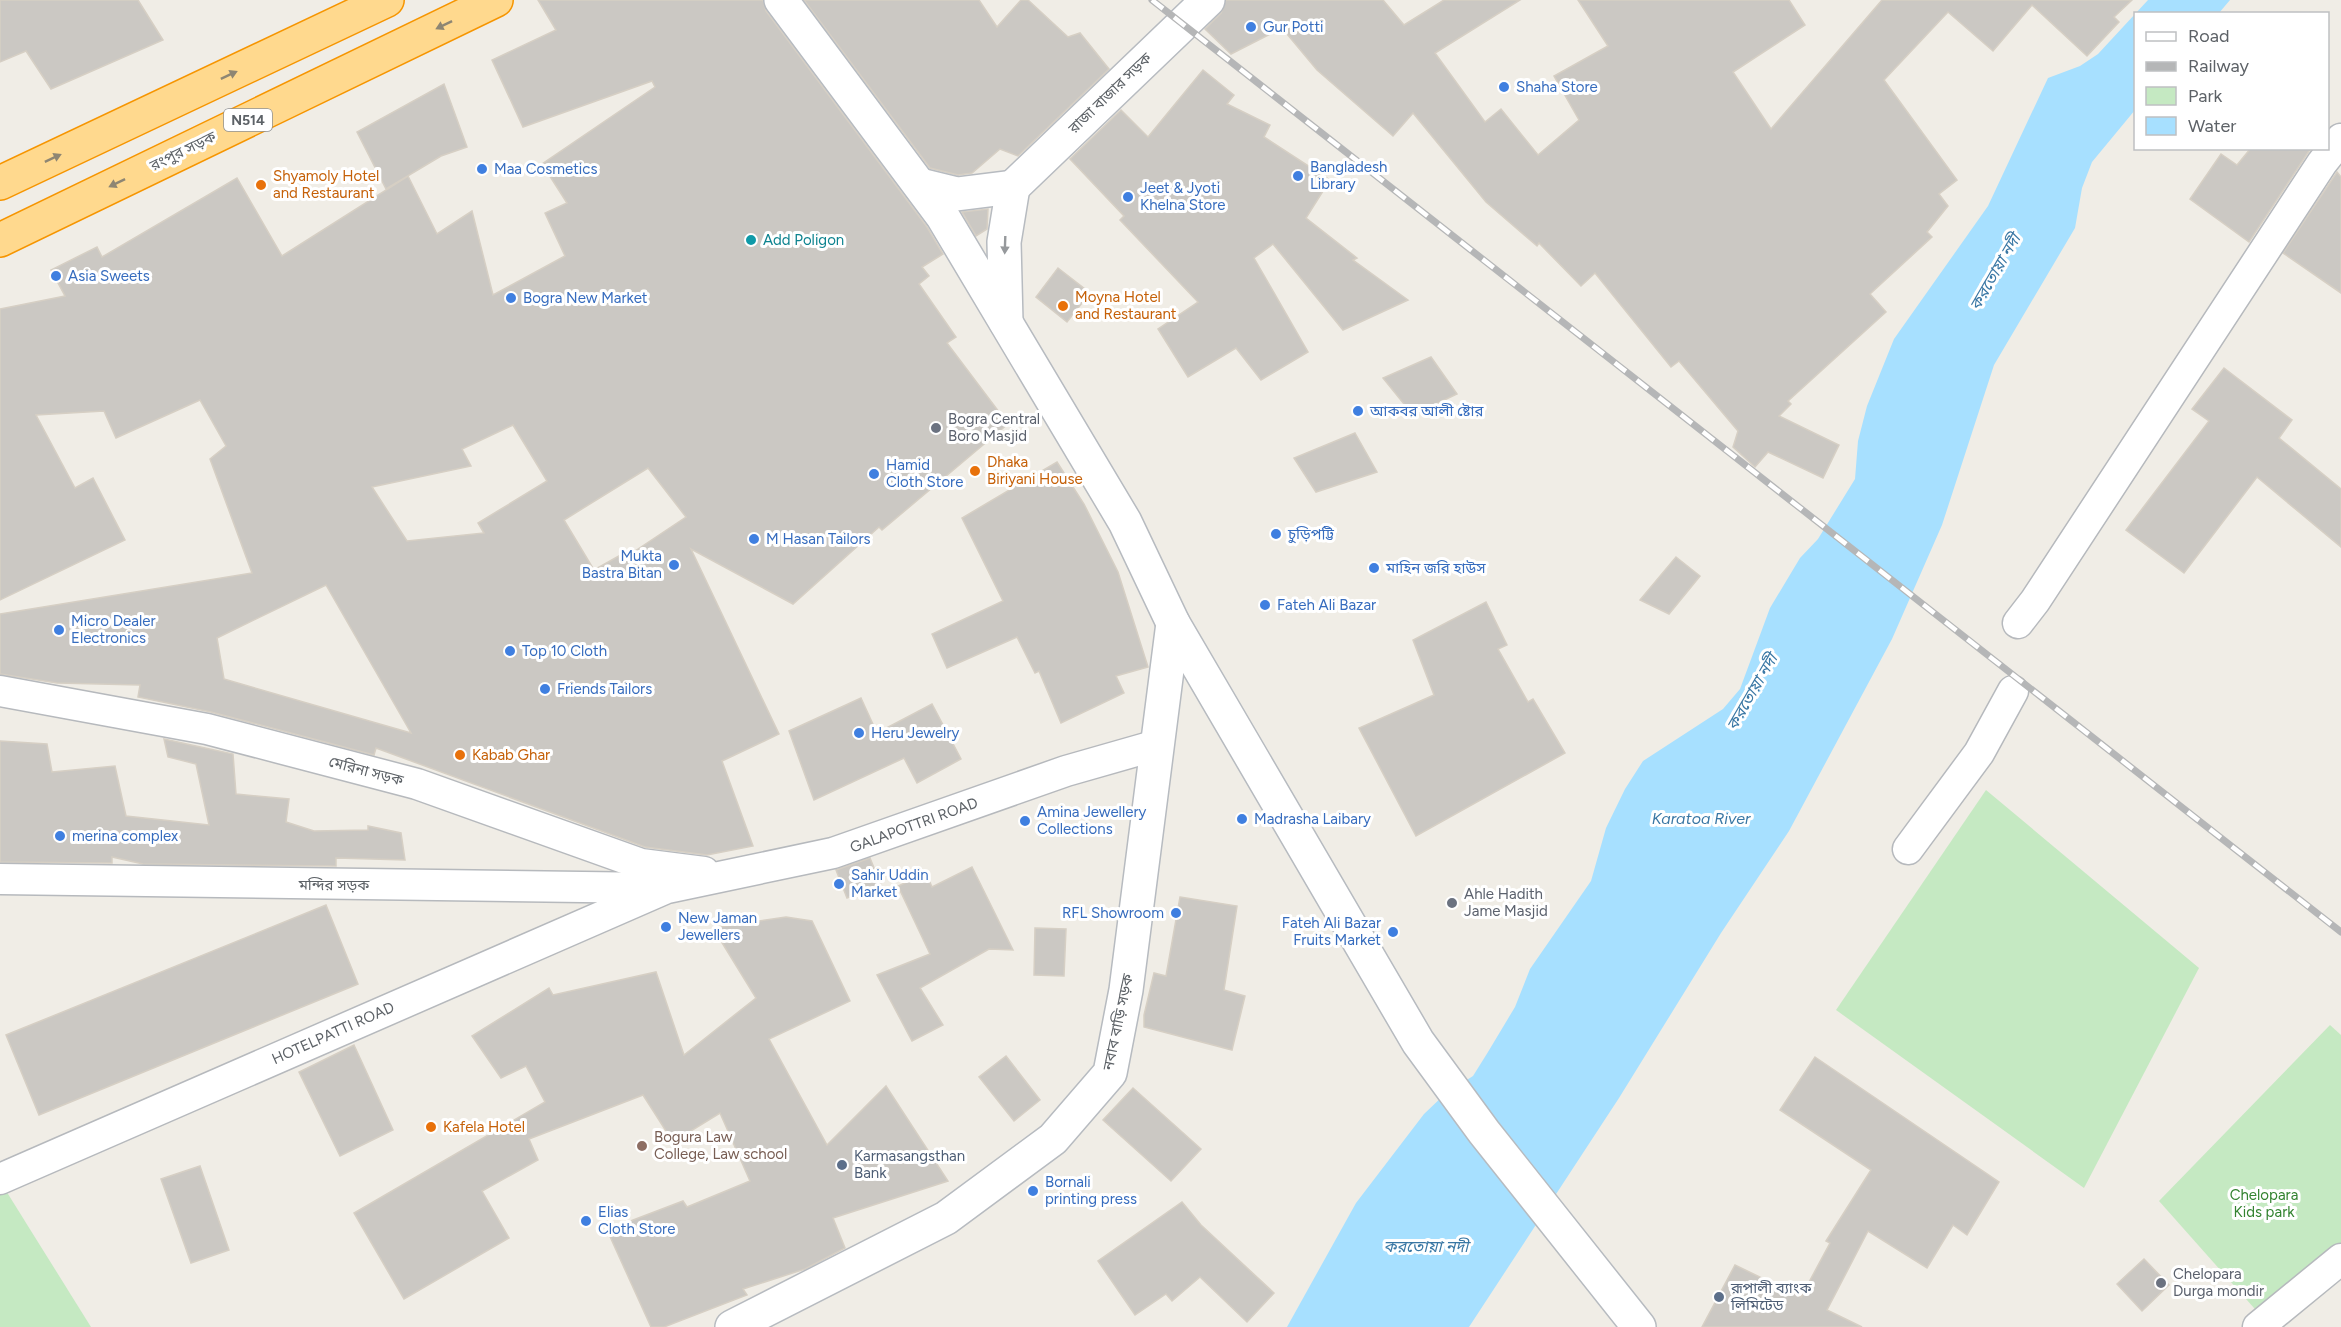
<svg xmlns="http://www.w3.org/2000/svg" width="2341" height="1327" font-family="Figtree,'Noto Sans Bengali',sans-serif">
<rect width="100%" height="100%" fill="#f0ede6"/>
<g fill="#c5e9c2">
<polygon points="1986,790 2199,968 2084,1188 1836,1010"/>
<polygon points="2330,1025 2341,1035 2341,1251 2262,1317 2159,1201"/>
<polygon points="3,1186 91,1327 0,1327 0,1188"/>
</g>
<polygon fill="#a7e0ff" points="2148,0 2230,0 2219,13 2136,14 2135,110 2092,162 2082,188 2075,228 1994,365 1942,525 1892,639 1789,831 1721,933 1619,1098 1469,1327 1287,1327 1356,1203 1424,1114 1445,1094 1473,1076 1488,1052 1515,1007 1530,969 1591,881 1606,828 1625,789 1643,761 1723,709 1740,689 1770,608 1800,558 1818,539 1855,479 1858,441 1867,406 1894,339 1988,206 2048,78 2080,66 2098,54"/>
<g fill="#cbc8c3" stroke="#d6cfc4" stroke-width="1.5" fill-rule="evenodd">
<polygon points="0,0 138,0 163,40 51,89 26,51 0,62"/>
<path d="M538 0H763L766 11 927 227 943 254 922 267 929 276 919 284 956 337 947 343 1008 424 882 530 879 527 793 604 691 549 779 734 722 761 753 846 707 855 645 847 376 748 374 755 211 712 138 697 140 685 57 683 0 674V614L252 573 210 459 226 446 200 400 116 438 104 411 36 415 75 488 93 478 125 540 0 600V309L65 296 51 270 97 247 102 257 237 178 282 256 408 176 437 234 472 211 493 295 565 256 545 213 567 203 542 164 655 87 652 81 523 127 492 60 556 30ZM513 425 547 481 478 523 484 533 407 541 372 487 471 466 462 449ZM648 468 686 517 635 551 633 548 594 570 564 520ZM326 585 411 733 224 679 217 638Z"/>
<polygon points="804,0 979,0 997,27 1021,0 1028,0 1068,37 1080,33 1109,69 1018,156 1000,149 972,173 958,175 930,168"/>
<polygon points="1226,0 1383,0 1404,25 1444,0 1520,0 1435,53 1485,122 1501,109 1538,155 1579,120 1554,76 1608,46 1578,0 1789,0 1805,25 1733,72 1771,129 1882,0 2132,0 2114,17 2119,22 2087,56 2032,5 1993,51 1948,12 1884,80 1957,180 1939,194 1948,206 1927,232 1932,237 1870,294 1886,312 1788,401 1791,404 1779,416 1839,445 1823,478 1768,452 1755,467 1733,447 1738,431 1679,361 1671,367 1595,273 1581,286 1539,243 1537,246 1486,202 1413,113 1393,136 1317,70 1282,28 1231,54 1205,29 1221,13"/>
<polygon points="1203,70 1234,95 1227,104 1270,125 1264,137 1330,180 1306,218 1357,258 1353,260 1408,300 1343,330 1273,244 1254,258 1308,352 1261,380 1236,348 1188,377 1158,329 1198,302 1120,220 1124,216 1070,159 1121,110 1148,137"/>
<polygon points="444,84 467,147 441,156 386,189 357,132"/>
<polygon points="2251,148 2311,148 2249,242 2190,199 2221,154 2237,165"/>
<polygon points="2337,172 2341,177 2341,293 2283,253"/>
<polygon points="988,209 987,229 976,236 962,212"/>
<polygon points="1058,268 1090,293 1067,322 1036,297"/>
<polygon points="1431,357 1457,394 1413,415 1383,378"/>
<polygon points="2224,368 2292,420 2279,438 2341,489 2341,547 2257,477 2184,573 2126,530 2209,421 2192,409"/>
<polygon points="1355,433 1377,472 1316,492 1294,458"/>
<polygon points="1057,462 1084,504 1118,572 1148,667 1116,676 1124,693 1061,723 1039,671 1035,673 1017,637 947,668 932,634 1003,601 962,518"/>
<polygon points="1676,557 1700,576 1669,614 1640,600"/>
<polygon points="1486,602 1507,645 1498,649 1528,702 1533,699 1565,753 1416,836 1359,728 1434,695 1413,640"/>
<polygon points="861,698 877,733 932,704 961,759 917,783 904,758 814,800 789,731"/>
<polygon points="164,739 233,754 236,794 289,799 286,822 314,831 368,830 368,826 401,833 405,860 336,858 336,866 143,864 112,857 112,863 0,862 0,741 47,744 52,772 115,766 126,816 209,825 196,764 168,757"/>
<polygon points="870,858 881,885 847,898 836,870"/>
<polygon points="972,867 1013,950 989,949 920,988 943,1025 912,1041 877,975 930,954 898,886 926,873 932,887"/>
<polygon points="1180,897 1237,906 1224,990 1245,996 1232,1050 1144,1027 1144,1015 1154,973 1166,976"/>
<polygon points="326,905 358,984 39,1115 6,1035"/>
<polygon points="786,917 812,921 850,1001 769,1039 827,1145 886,1086 948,1181 833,1218 845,1248 841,1250 805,1269 743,1289 747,1295 664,1327 651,1327 607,1230 683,1201 687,1207 750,1181 720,1113 673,1142 643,1095 529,1139 538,1160 482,1191 509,1238 404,1299 354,1213 545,1102 526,1066 501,1078 472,1036 549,988 553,995 656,972 684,1055 756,998 713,928"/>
<polygon points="1035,928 1066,929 1064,976 1034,975"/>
<polygon points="354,1045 393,1130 340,1156 299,1072"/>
<polygon points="1006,1056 1040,1100 1014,1121 979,1077"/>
<polygon points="1815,1057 1999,1182 1967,1235 1953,1225 1927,1268 1868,1231 1827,1310 1862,1327 1702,1327 1735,1265 1801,1297 1830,1243 1826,1241 1871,1170 1780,1110"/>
<polygon points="1133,1088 1201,1149 1171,1181 1103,1120"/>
<polygon points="200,1166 229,1250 191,1263 161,1179"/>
<polygon points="1182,1202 1201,1225 1274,1293 1247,1322 1200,1277 1172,1301 1166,1294 1135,1315 1098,1261"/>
<polygon points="2144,1259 2169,1285 2142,1311 2117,1284"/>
</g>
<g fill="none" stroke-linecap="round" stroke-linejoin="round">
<g stroke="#b6b9bd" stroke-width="33">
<g id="street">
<polyline points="2018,623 2035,601 2322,163 2341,139"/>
<polyline points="0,691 207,729 417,784 641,864 704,872"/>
<polyline points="1908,849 1979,753 2013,691"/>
<polyline points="0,879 657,888"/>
<polyline points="0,1179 667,888 833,853 1066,771 1157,745"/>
<polyline points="2258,1327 2341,1259"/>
</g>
</g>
<g stroke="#b7bbc0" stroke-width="36">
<g id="secondary">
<polyline points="781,0 943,217 1125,522 1173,623 1418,1042 1484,1132 1639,1327"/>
<polyline points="920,185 957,194 1013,187"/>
<polyline points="1013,187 1208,0"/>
<polyline points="1006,322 1004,242 1013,187"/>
<polyline points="732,1327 946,1218 1053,1139 1110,1073 1126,990 1173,623"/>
</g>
</g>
<g stroke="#f69500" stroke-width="36">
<g id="highway">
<polyline points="0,183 387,0"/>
<polyline points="0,240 496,0"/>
</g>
</g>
<use href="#street" stroke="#fff" stroke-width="30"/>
<use href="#secondary" stroke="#fff" stroke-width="33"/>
<use href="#highway" stroke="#ffd98e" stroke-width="33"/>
<g stroke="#b5b6b7" stroke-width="7">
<polyline id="rail" points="1152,0 2341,932"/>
</g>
<use href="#rail" stroke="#fff" stroke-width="4.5" stroke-dasharray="14" stroke-linecap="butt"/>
</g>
<defs><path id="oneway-solid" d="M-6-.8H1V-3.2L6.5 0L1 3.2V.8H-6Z" transform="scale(1.5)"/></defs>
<g fill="#8e8673">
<use href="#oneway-solid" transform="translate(444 25) rotate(154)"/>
<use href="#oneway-solid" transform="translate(229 75) rotate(-25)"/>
<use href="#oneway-solid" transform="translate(53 158) rotate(-25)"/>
<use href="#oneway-solid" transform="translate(117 183) rotate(154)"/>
</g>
<use fill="#96999c" href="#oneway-solid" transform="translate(1005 245) rotate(92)"/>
<g fill="#3f7fe0" stroke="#fff" stroke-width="2">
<circle cx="1251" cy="27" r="6"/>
<circle cx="1504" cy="87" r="6"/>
<circle cx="482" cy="169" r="6"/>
<circle cx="1298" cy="176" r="6"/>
<circle cx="1128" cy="197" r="6"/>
<circle cx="56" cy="276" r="6"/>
<circle cx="511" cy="298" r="6"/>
<circle cx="1358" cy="411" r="6"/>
<circle cx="874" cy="474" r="6"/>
<circle cx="1276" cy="534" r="6"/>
<circle cx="754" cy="539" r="6"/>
<circle cx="674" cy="565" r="6"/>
<circle cx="1374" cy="568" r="6"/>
<circle cx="1265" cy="605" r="6"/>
<circle cx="59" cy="630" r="6"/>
<circle cx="510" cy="651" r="6"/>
<circle cx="545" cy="689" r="6"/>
<circle cx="859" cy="733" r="6"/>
<circle cx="1242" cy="819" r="6"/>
<circle cx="1025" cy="821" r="6"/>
<circle cx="60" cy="836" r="6"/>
<circle cx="839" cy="884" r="6"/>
<circle cx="1176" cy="913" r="6"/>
<circle cx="666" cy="927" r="6"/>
<circle cx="1393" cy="932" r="6"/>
<circle cx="1033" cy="1191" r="6"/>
<circle cx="586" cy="1221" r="6"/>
</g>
<g fill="#e8710a" stroke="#fff" stroke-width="2">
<circle cx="261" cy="185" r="6"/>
<circle cx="1063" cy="306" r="6"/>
<circle cx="975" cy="471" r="6"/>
<circle cx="460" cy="755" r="6"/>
<circle cx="431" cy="1127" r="6"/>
</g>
<circle fill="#0f9aa8" stroke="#fff" stroke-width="2" cx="751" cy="240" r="6"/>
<g fill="#6b7280" stroke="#fff" stroke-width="2">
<circle cx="936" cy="428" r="6"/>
<circle cx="1452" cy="903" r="6"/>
<circle cx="2161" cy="1283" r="6"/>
</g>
<circle fill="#8d6e63" stroke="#fff" stroke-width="2" cx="642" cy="1146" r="6"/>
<g fill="#5c6f8a" stroke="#fff" stroke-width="2">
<circle cx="842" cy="1165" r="6"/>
<circle cx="1719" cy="1297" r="6"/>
</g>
<g text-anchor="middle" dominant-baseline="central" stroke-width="6" stroke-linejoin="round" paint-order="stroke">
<rect fill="#fff" stroke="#8e9195" stroke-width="1.5" x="224" y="109" width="48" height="22" rx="4.5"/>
<g font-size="14" font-weight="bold" fill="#5d6267">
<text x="248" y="120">N514</text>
</g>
<g font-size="15" fill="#366cbe" stroke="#fff" text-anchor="start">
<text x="1263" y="27">Gur Potti</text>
<text x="1516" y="87">Shaha Store</text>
<text x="1310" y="167">Bangladesh<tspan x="1310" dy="17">Library</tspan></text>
<text x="494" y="169">Maa Cosmetics</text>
<text x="1140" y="188">Jeet &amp; Jyoti<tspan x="1140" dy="17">Khelna Store</tspan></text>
<text x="68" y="276">Asia Sweets</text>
<text x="523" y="298">Bogra New Market</text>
<text x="1370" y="411">আকবর আলী ষ্টোর</text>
<text x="886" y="465">Hamid<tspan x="886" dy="17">Cloth Store</tspan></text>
<text x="1288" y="534">চুড়িপট্টি</text>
<text x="766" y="539">M Hasan Tailors</text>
<text x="662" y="556" text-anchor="end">Mukta<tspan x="662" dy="17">Bastra Bitan</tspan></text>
<text x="1386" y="568">মাহিন জরি হাউস</text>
<text x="1277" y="605">Fateh Ali Bazar</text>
<text x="71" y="621">Micro Dealer<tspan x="71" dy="17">Electronics</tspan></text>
<text x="522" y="651">Top 10 Cloth</text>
<text x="557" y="689">Friends Tailors</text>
<text x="871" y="733">Heru Jewelry</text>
<text x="1037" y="812">Amina Jewellery<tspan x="1037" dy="17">Collections</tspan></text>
<text x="1254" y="819">Madrasha Laibary</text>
<text x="72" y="836">merina complex</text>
<text x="851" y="875">Sahir Uddin<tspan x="851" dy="17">Market</tspan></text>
<text x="1164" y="913" text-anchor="end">RFL Showroom</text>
<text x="678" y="918">New Jaman<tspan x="678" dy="17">Jewellers</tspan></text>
<text x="1381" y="923" text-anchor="end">Fateh Ali Bazar<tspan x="1381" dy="17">Fruits Market</tspan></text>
<text x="1045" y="1182">Bornali<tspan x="1045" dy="17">printing press</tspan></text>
<text x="598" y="1212">Elias<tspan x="598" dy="17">Cloth Store</tspan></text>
</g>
<g font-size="15" fill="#5d6267" stroke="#fff">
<text transform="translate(1110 93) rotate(-44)">রাজা বাজার সড়ক</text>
<text transform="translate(183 151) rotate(-26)">রংপুর সড়ক</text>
<text transform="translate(366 771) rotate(15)">মেরিনা সড়ক</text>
<text transform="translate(914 825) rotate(-20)">GALAPOTTRI ROAD</text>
<text x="334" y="885">মন্দির সড়ক</text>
<text transform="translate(1118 1022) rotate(-78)">নবাব বাড়ি সড়ক</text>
<text transform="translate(333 1033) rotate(-24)">HOTELPATTI ROAD</text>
</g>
<g font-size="15" fill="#c56008" stroke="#fff" text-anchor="start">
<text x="273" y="176">Shyamoly Hotel<tspan x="273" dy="17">and Restaurant</tspan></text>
<text x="1075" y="297">Moyna Hotel<tspan x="1075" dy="17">and Restaurant</tspan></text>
<text x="987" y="462">Dhaka<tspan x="987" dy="17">Biriyani House</tspan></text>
<text x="472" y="755">Kabab Ghar</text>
<text x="443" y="1127">Kafela Hotel</text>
</g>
<g font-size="15" fill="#0d838f" stroke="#fff" text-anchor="start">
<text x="763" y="240">Add Poligon</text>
</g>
<g font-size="15" fill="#5b616d" stroke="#fff" text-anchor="start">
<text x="948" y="419">Bogra Central<tspan x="948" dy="17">Boro Masjid</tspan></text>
<text x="1464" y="894">Ahle Hadith<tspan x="1464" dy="17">Jame Masjid</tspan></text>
<text x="2173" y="1274">Chelopara<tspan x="2173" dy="17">Durga mondir</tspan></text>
</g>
<g font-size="15" fill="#785e54" stroke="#fff" text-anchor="start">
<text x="654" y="1137">Bogura Law<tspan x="654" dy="17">College, Law school</tspan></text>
</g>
<g font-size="15" fill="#4e5e75" stroke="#fff" text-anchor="start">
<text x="854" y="1156">Karmasangsthan<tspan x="854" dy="17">Bank</tspan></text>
<text x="1731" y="1288">রূপালী ব্যাংক<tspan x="1731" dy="17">লিমিটেড</tspan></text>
</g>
<g font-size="15" fill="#338330" stroke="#fff">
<text x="2264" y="1195">Chelopara<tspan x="2264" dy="17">Kids park</tspan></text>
</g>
<g font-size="16" font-style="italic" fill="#3977a4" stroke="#fff">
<text transform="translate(1995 272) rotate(-60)">করতোয়া নদী</text>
<text transform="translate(1752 692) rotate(-60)">করতোয়া নদী</text>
<text x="1701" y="818">Karatoa River</text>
<text x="1426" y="1246">করতোয়া নদী</text>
</g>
</g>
<rect x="2134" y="12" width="195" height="138" fill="#ffffff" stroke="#bec0c2" stroke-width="1.5"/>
<rect x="2146" y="32" width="30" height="9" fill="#ffffff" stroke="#bec0c2" stroke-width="1.5"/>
<text x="2188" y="42" font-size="18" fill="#5d6267">Road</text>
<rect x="2146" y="62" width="30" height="9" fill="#b5b6b7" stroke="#bec0c2" stroke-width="1.5"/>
<text x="2188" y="72" font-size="18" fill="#5d6267">Railway</text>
<rect x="2146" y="87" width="30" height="18" fill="#c5e9c2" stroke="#bec0c2" stroke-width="1.5"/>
<text x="2188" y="102" font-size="18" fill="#5d6267">Park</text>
<rect x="2146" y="117" width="30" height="18" fill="#a7e0ff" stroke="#bec0c2" stroke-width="1.5"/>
<text x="2188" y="132" font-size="18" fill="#5d6267">Water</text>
</svg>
